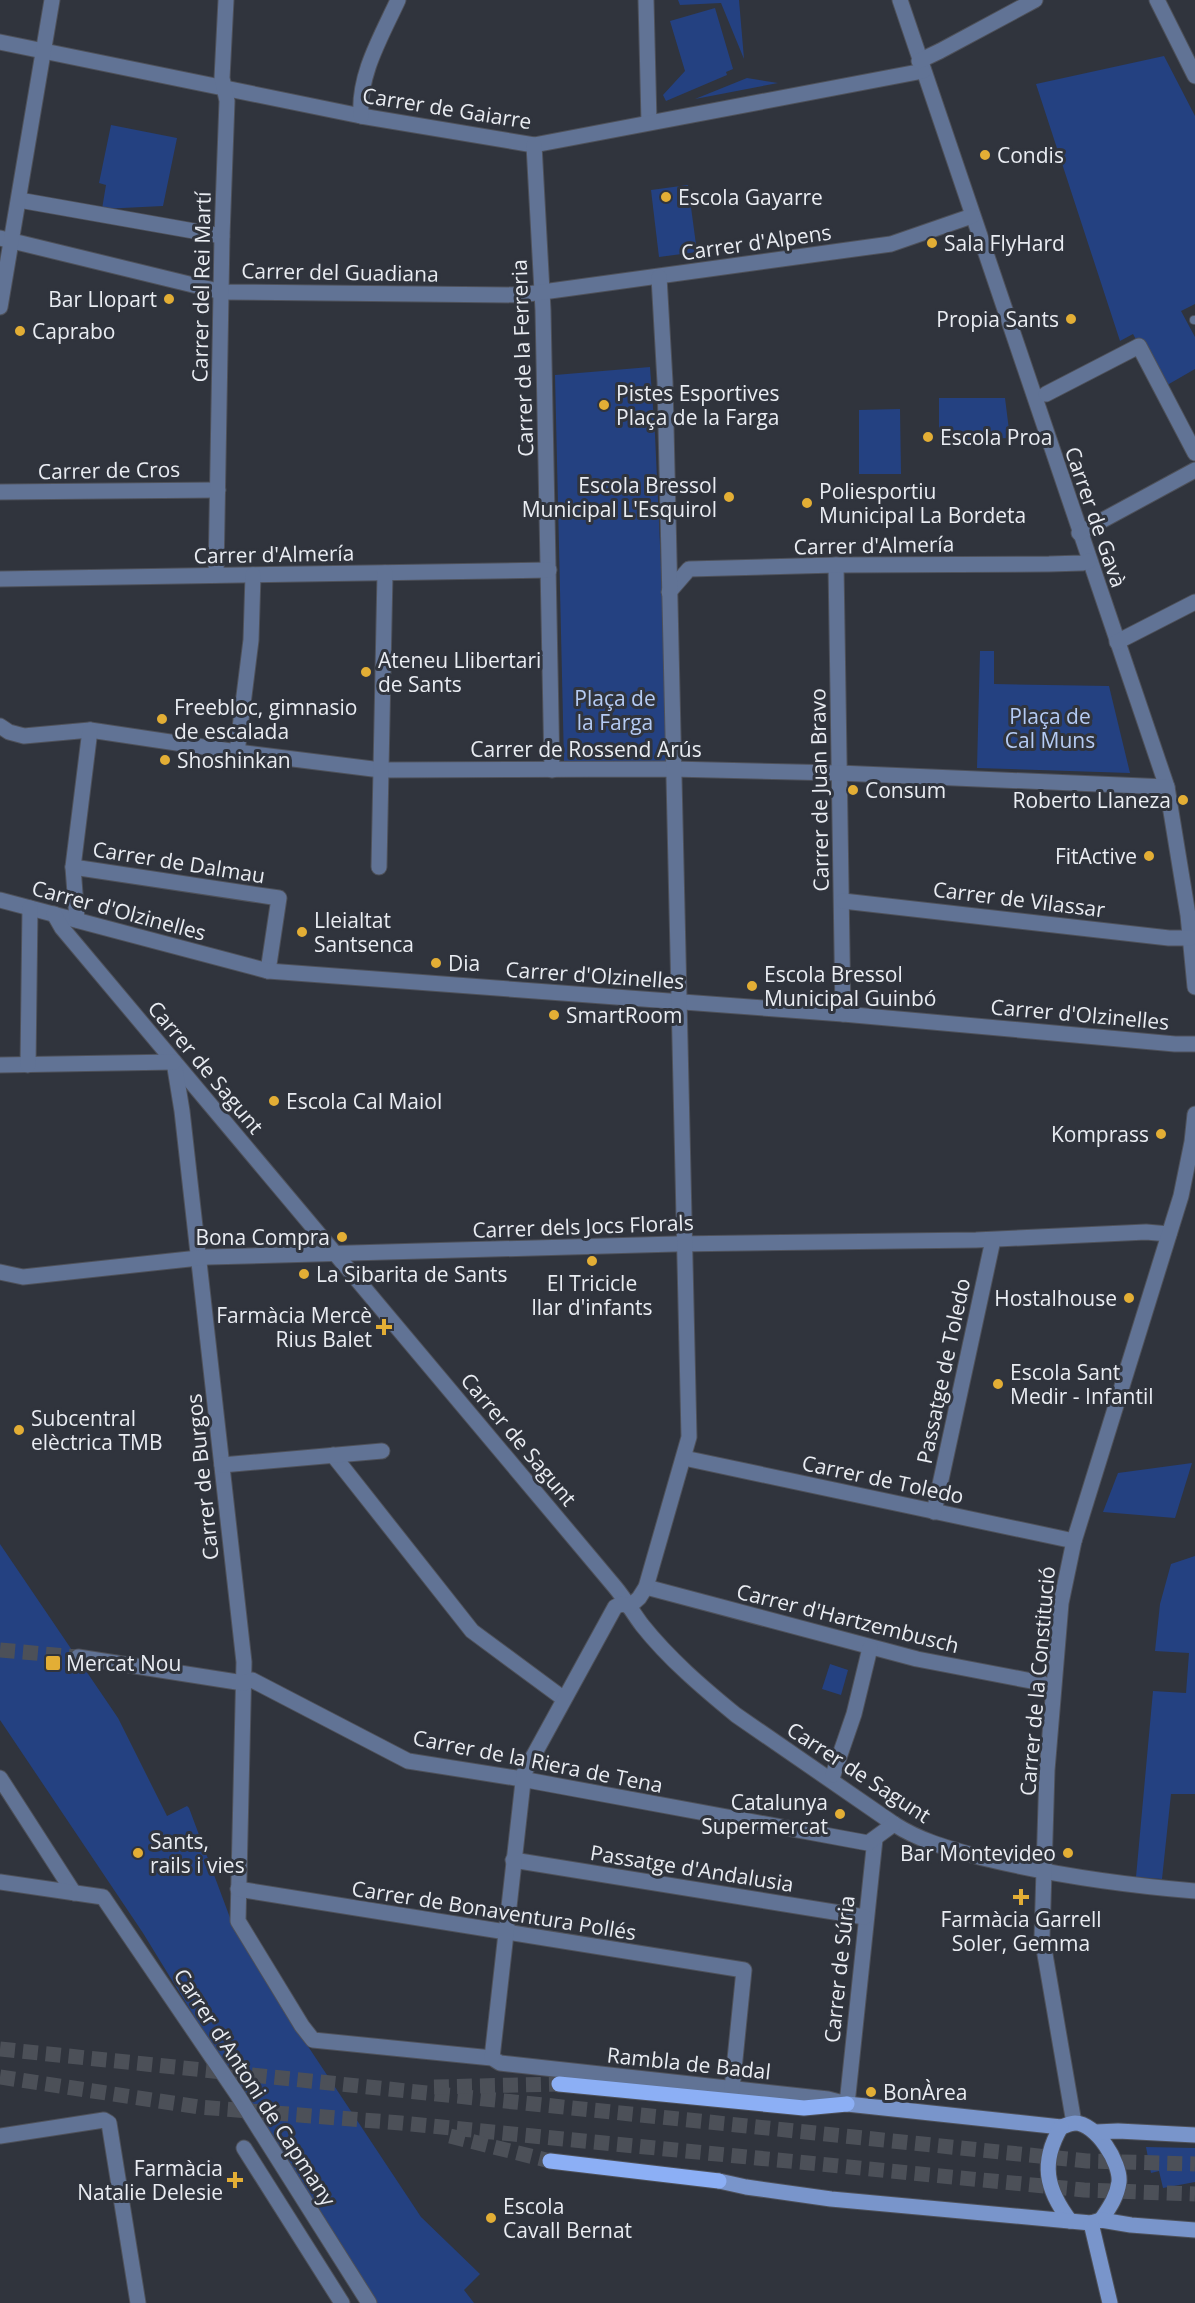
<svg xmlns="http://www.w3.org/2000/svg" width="1195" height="2303" font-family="'Open Sans',sans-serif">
<rect width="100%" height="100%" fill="#30343d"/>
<g fill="#244181">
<polygon points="678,0 739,0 744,59 721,3 680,5"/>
<polygon points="715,8 733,69 726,72 727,75 666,101 663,95 685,71 670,21"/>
<polygon points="1164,56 1195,116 1195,304 1181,311 1195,337 1195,369 1162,388 1133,334 1120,341 1036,84"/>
<polygon points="747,78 778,83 695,99"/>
<polygon points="111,125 177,138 163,206 102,209 106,185 99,183"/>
<polygon points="688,185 697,252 659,257 651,190"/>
<polygon points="650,367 655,435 669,743 665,764 564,761 555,375"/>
<polygon points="939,398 1005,398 1010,438 939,440"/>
<polygon points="900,409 901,474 859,474 859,410"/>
<polygon points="980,651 994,651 994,684 1109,686 1130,773 977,768"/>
<polygon points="1192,1463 1175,1518 1103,1512 1118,1473"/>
<polygon points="0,1544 118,1718 167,1816 187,1806 189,1808 232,1923 280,2004 421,2217 480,2274 464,2290 474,2303 377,2303 348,2255 197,2021 143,1933 0,1720"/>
<polygon points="1195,1556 1195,1794 1171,1794 1162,1879 1136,1877 1153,1691 1186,1693 1189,1653 1155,1651 1160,1604 1171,1564"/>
<polygon points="830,1664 848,1670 841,1695 822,1689"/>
<polygon points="1146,2147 1195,2148 1195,2182 1163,2188 1159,2171 1151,2173"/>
</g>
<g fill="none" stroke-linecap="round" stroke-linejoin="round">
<polyline stroke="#4c5058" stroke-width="15" stroke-dasharray="15 8" stroke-linecap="butt" points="0,1650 78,1657"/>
<g stroke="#4c5058" stroke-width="15" stroke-dasharray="15 8" stroke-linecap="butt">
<polyline points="0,2049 1087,2161 1195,2164"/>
<polyline points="0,2077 199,2107 401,2123 1084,2190 1195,2194"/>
<polyline points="434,2087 559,2084"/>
<polyline points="450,2136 550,2161"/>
</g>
<g stroke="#4e515a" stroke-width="10">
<polyline id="lane" points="1194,320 1195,320"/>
</g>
<g stroke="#4e515a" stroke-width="17">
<g id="street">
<polyline points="646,0 649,122"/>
<polyline points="900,0 1167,787 1188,915 1195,987"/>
<polyline points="1157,0 1195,76"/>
<polyline points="0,42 361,116 534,145 923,71"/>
<polyline points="919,61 940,51 1035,0"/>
<path d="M361 116C358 75 381 37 398 0"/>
<polyline points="534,145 543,310 552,770"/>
<polyline points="19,200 222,236"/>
<polyline points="0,238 222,292 521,295 891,244 972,216"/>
<polyline points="0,307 52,0"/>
<polyline points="1046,394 1139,346 1195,453"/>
<polyline points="0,492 218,490"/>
<polyline points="1079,533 1195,470"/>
<polyline points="836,565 843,1014"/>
<polyline points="216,575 222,236 227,101 222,78 226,0"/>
<polyline points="0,579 549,570"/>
<polyline points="669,592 689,569 836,565 1049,564 1082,563 1089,561"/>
<polyline points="1117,642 1195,602"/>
<polyline points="0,726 9,732 24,736 90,730 237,752 381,770 672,769 839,773 1167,787"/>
<polyline points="237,752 251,640 253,575"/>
<polyline points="73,867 279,898 268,971"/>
<polyline points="379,867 385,573"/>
<polyline points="0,900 268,971 843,1014 1175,1044 1195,1044"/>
<polyline points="843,901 1169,938 1190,938"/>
<path d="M54 914 62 928 615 1587C625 1599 633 1613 642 1625 669 1659 703 1688 736 1715L894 1824C922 1842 951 1849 983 1858 1053 1875 1123 1885 1195 1891"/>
<polyline points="77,920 73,867 90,730"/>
<polyline points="174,1062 182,1111 244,1662 238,1921 302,2026 313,2040 492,2058 500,2063 828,2099 847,2104 875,1839"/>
<polyline points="0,1065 174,1062"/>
<polyline points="28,1065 30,908"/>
<polyline points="0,1272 23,1277 208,1257 675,1244 976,1240 1146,1232 1169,1234"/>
<polyline points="333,1455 472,1631 564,1699"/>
<polyline points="684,1458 1074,1541"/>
<polyline points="222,1465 382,1451"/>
<polyline points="934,1512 993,1240"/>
<polyline points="646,1587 917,1659 1042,1683"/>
<polyline points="78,1657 237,1682 244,1683 252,1680 408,1761 516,1778 868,1843 894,1824"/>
<polyline points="833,1775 854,1714 870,1648"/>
<polyline points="0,1778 74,1893"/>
<polyline points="513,1860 865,1917"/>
<polyline points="0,1882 103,1897 237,2094 369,2303"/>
<polyline points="238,1889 744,1970 732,2089"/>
<polyline points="492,2058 524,1773 615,1607 621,1604 630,1606 639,1598 646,1587 689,1437 665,382 659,277"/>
<polyline points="1074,2123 1042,1937 1047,1770 1061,1603 1074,1541 1181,1196 1192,1142 1195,1114"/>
<polyline points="0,2136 104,2120 109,2123 138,2303"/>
<polyline points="244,2148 342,2303"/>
</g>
</g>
<g stroke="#4e515a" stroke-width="17">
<g id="secondary">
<path d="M847 2104 1061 2127C1065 2126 1071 2123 1075 2123 1096 2123 1121 2163 1119 2182 1117 2197 1109 2208 1101 2220"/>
<path d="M1061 2127C1040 2163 1046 2189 1070 2221"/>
<polyline points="1096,2132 1118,2131 1195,2135"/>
<polyline points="719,2181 746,2187 831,2199 1091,2223 1101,2220 1131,2225 1195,2230"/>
<polyline points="1091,2223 1110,2303"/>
</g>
</g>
<g stroke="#4e515a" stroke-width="17">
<g id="primary">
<polyline points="559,2084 804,2108 847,2104"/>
<polyline points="550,2161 719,2181"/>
</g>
</g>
<use href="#lane" stroke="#617395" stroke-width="8"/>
<use href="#street" stroke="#617395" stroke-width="15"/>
<use href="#secondary" stroke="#7995cb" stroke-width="15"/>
<use href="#primary" stroke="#8caff5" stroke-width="15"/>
</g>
<g fill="#e3ae35" stroke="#30343d" stroke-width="2">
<circle cx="985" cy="155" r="6"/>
<circle cx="666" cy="197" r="6"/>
<circle cx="932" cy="243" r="6"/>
<circle cx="169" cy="299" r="6"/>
<circle cx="1071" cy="319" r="6"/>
<circle cx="20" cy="331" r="6"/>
<circle cx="604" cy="405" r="6"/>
<circle cx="928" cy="437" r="6"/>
<circle cx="729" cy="497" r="6"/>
<circle cx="807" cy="503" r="6"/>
<circle cx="366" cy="672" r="6"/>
<circle cx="162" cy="719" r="6"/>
<circle cx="165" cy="760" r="6"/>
<circle cx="853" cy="790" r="6"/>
<circle cx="1183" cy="800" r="6"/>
<circle cx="1149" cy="856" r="6"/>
<circle cx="302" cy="932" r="6"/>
<circle cx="436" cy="963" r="6"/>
<circle cx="752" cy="986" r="6"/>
<circle cx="554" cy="1015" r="6"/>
<circle cx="274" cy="1101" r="6"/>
<circle cx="1161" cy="1134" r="6"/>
<circle cx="342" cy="1237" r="6"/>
<circle cx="592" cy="1261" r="6"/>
<circle cx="304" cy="1274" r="6"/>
<circle cx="1129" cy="1298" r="6"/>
<path d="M381 1318h6v6h6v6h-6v6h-6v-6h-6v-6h6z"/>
<circle cx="998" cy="1384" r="6"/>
<circle cx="19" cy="1430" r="6"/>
<rect x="45" y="1655" width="16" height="16" rx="3"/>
<circle cx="840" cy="1814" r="6"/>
<circle cx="138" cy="1853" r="6"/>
<circle cx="1068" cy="1853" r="6"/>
<path d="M1018 1888h6v6h6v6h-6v6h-6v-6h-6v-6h6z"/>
<circle cx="871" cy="2092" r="6"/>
<path d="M232 2171h6v6h6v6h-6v6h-6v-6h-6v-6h6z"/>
<circle cx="491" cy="2218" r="6"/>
</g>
<g text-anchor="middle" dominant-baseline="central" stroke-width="6" stroke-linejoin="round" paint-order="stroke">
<g font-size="21" fill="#e9ecf2" stroke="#30343d">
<text transform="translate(447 108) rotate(9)">Carrer de Gaiarre</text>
<text transform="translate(756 242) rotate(-8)">Carrer d'Alpens</text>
<text transform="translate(340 272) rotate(1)">Carrer del Guadiana</text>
<text transform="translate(201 287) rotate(-89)">Carrer del Rei Martí</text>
<text transform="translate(522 358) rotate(-92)">Carrer de la Ferreria</text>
<text transform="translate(109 470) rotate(-1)">Carrer de Cros</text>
<text transform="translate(1096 517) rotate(71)">Carrer de Gavà</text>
<text transform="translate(874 545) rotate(-1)">Carrer d'Almería</text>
<text transform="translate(274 554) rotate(-1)">Carrer d'Almería</text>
<text x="586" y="749">Carrer de Rossend Arús</text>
<text transform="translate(819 790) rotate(-91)">Carrer de Juan Bravo</text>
<text transform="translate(179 862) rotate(9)">Carrer de Dalmau</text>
<text transform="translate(1019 899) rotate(7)">Carrer de Vilassar</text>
<text transform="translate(119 910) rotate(15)">Carrer d'Olzinelles</text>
<text transform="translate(595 975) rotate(4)">Carrer d'Olzinelles</text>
<text transform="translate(1080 1014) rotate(5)">Carrer d'Olzinelles</text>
<text transform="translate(206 1067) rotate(50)">Carrer de Sagunt</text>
<text transform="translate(583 1226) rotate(-2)">Carrer dels Jocs Florals</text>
<text transform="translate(943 1371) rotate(-78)">Passatge de Toledo</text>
<text transform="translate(519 1439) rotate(50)">Carrer de Sagunt</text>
<text transform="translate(202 1477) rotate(-96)">Carrer de Burgos</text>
<text transform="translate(883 1479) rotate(12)">Carrer de Toledo</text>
<text transform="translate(848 1618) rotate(14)">Carrer d'Hartzembusch</text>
<text transform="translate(1037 1681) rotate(-85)">Carrer de la Constitució</text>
<text transform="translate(538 1761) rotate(11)">Carrer de la Riera de Tena</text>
<text transform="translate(859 1772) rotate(33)">Carrer de Sagunt</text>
<text transform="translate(692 1868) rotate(9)">Passatge d'Andalusia</text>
<text transform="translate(494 1910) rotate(9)">Carrer de Bonaventura Pollés</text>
<text transform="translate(839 1969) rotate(-84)">Carrer de Súria</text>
<text transform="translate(689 2063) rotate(6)">Rambla de Badal</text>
<text transform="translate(255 2087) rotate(57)">Carrer d'Antoni de Capmany</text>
</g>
<g font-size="21" fill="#e9ecf2" stroke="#30343d" text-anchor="start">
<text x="997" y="155">Condis</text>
<text x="678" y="197">Escola Gayarre</text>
<text x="944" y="243">Sala FlyHard</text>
<text x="157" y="299" text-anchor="end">Bar Llopart</text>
<text x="1059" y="319" text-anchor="end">Propia Sants</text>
<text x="32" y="331">Caprabo</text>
<text x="616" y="393">Pistes Esportives<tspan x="616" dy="24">Plaça de la Farga</tspan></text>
<text x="940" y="437">Escola Proa</text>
<text x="717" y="485" text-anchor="end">Escola Bressol<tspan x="717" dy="24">Municipal L'Esquirol</tspan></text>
<text x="819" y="491">Poliesportiu<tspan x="819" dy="24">Municipal La Bordeta</tspan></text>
<text x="378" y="660">Ateneu Llibertari<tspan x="378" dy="24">de Sants</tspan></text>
<text x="174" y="707">Freebloc, gimnasio<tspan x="174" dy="24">de escalada</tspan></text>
<text x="177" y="760">Shoshinkan</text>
<text x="865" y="790">Consum</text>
<text x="1171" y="800" text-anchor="end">Roberto Llaneza</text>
<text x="1137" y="856" text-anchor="end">FitActive</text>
<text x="314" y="920">Lleialtat<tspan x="314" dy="24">Santsenca</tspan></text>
<text x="448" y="963">Dia</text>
<text x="764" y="974">Escola Bressol<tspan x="764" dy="24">Municipal Guinbó</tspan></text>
<text x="566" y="1015">SmartRoom</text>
<text x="286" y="1101">Escola Cal Maiol</text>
<text x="1149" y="1134" text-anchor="end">Komprass</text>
<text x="330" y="1237" text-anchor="end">Bona Compra</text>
<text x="316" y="1274">La Sibarita de Sants</text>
<text x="592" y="1283" text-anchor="middle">El Tricicle<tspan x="592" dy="24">llar d'infants</tspan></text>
<text x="1117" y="1298" text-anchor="end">Hostalhouse</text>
<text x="372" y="1315" text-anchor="end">Farmàcia Mercè<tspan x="372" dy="24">Rius Balet</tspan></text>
<text x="1010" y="1372">Escola Sant<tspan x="1010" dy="24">Medir - Infantil</tspan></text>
<text x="31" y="1418">Subcentral<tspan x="31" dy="24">elèctrica TMB</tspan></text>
<text x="66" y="1663">Mercat Nou</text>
<text x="828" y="1802" text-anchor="end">Catalunya<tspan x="828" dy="24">Supermercat</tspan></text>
<text x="150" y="1841">Sants,<tspan x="150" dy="24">rails i vies</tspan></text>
<text x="1056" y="1853" text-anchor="end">Bar Montevideo</text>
<text x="1021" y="1919" text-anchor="middle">Farmàcia Garrell<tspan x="1021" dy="24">Soler, Gemma</tspan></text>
<text x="883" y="2092">BonÀrea</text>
<text x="223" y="2168" text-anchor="end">Farmàcia<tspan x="223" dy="24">Natalie Delesie</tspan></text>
<text x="503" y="2206">Escola<tspan x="503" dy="24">Cavall Bernat</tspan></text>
</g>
<g font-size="21" fill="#b5cbf4" stroke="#30343d">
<text x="615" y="698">Plaça de<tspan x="615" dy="24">la Farga</tspan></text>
<text x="1050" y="716">Plaça de<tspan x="1050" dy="24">Cal Muns</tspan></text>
</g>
</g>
</svg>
